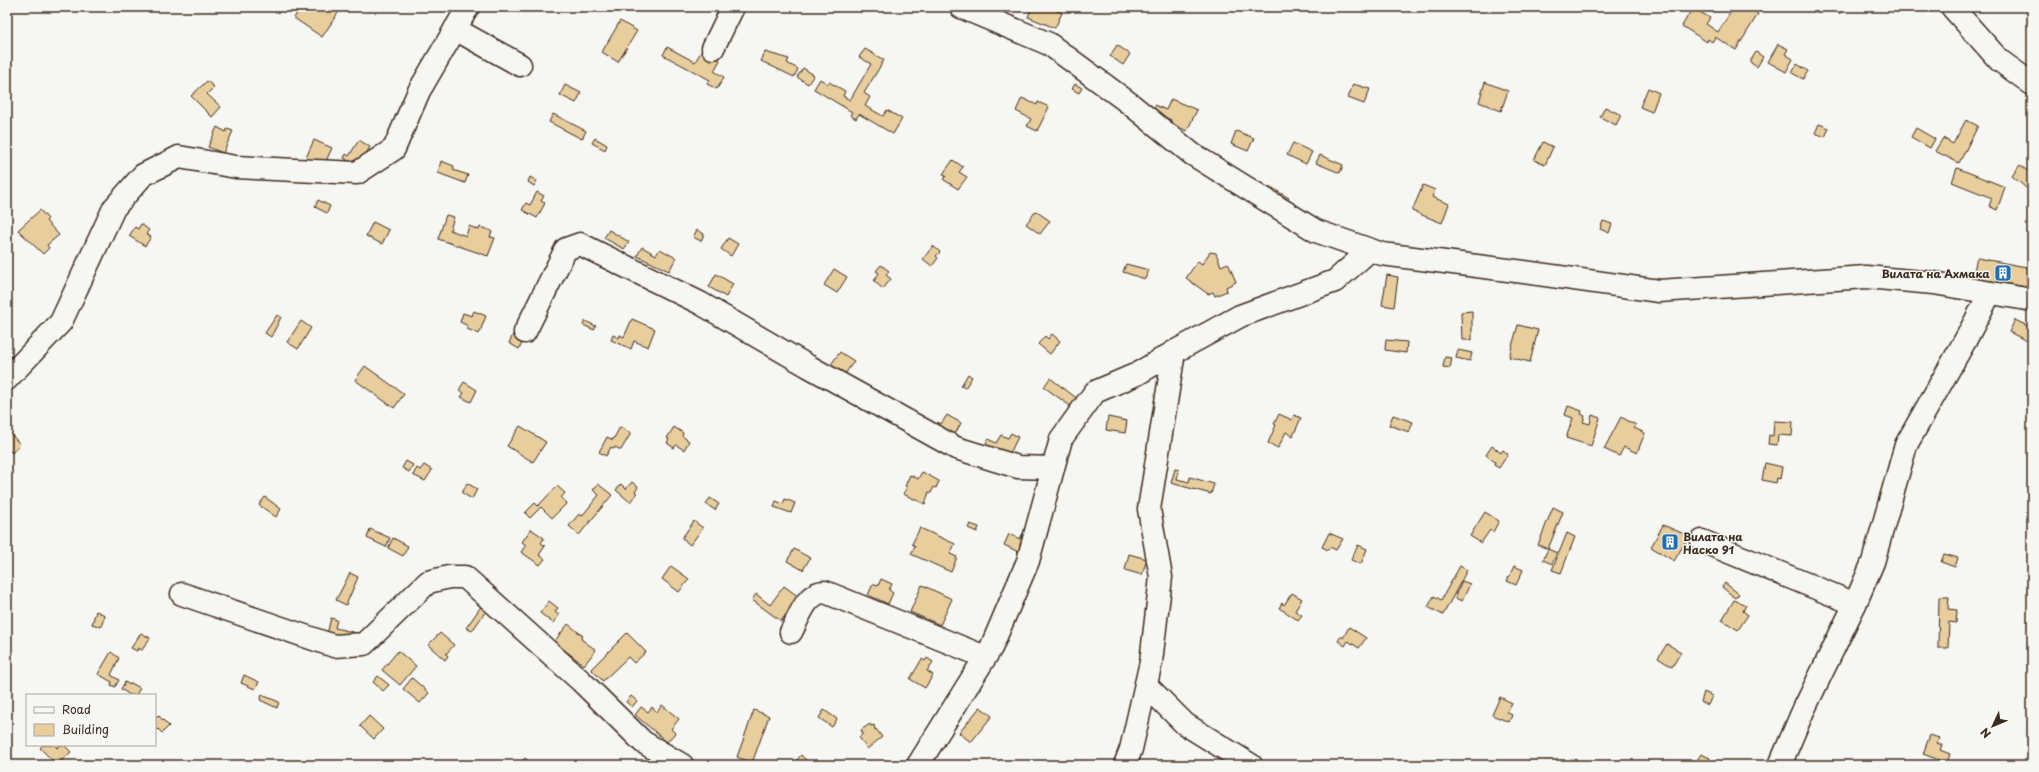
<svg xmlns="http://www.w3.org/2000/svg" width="2039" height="772" font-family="'Playpen Sans',sans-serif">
<rect width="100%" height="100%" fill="#f6f6f2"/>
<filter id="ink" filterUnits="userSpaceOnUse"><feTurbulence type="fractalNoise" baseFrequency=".025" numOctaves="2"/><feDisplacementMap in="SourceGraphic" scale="8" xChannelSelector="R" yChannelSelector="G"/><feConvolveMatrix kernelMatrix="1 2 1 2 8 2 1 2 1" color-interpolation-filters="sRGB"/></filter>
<g filter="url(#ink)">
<g fill="#e8cd9d" stroke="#3b2a1e">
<polygon points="301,7 342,7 322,37 294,18"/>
<polygon points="1032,7 1051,7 1062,13 1055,28 1028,17"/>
<polygon points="1693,7 1702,9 1700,12 1710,18 1706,24 1718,32 1734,7 1750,7 1749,8 1758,14 1736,50 1715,37 1712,42 1708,39 1707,42 1682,26"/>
<polygon points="1832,7 1846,7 1839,14"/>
<polygon points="620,21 637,31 618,62 602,52"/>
<polygon points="1778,44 1788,49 1785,54 1793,59 1786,72 1768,62"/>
<polygon points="1117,45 1130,54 1123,65 1110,56"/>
<polygon points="667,47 695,62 702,50 720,60 714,71 724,77 717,89 707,84 710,80 663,55"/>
<polygon points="865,49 884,60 864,93 870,97 865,106 883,116 887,110 902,119 893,134 859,114 856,119 850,115 852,112 814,89 820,79 828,84 829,82 845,91 843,96 850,100 871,64 859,57"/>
<polygon points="765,52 789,59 787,63 798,69 794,77 761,61"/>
<polygon points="1756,52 1763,57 1757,67 1751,63 1751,60"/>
<polygon points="1797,64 1808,71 1803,79 1792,73"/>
<polygon points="803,68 814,75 808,84 797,77"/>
<polygon points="207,81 214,87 207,94 221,107 212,117 191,96"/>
<polygon points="1485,82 1508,91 1501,111 1479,102"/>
<polygon points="1075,84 1082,88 1079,93 1072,89"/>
<polygon points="1353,84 1370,89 1364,104 1348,98"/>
<polygon points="565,85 581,93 576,103 560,95"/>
<polygon points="1648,88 1659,93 1652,112 1640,107"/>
<polygon points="1022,98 1037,105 1038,102 1049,107 1037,131 1027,126 1031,119 1016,111"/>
<polygon points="1171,99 1197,110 1187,131 1170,123 1171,120 1152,111 1155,105 1166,110"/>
<polygon points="1605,107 1621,115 1616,125 1600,117"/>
<polygon points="553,114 586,131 582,139 549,122"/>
<polygon points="1966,120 1978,126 1959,163 1935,151 1943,138 1953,144"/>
<polygon points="1819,124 1829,128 1825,137 1815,133"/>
<polygon points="217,127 226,132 227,129 233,131 223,153 208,147"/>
<polygon points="1916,128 1935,139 1930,148 1911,137"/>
<polygon points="1236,131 1254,138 1248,151 1231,144"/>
<polygon points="595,138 607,145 605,150 592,143"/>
<polygon points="314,140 332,148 325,163 305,160"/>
<polygon points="359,140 370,147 358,167 344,158 346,154 349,156"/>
<polygon points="1543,142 1553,147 1545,165 1534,160"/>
<polygon points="1293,143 1312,152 1306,164 1287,155"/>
<polygon points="1320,155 1343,165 1340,173 1316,163"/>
<polygon points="953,160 963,167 959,172 967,177 958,189 943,179 946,176 943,174"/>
<polygon points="441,161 454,166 453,170 468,175 465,183 438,173"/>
<polygon points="2020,165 2032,175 2032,193 2012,176"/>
<polygon points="1957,168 2005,187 1997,210 1989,206 1992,198 1952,182"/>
<polygon points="530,177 537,181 534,186 528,182"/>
<polygon points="1423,185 1435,190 1432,197 1449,204 1442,223 1412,211"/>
<polygon points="1271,187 1289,198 1286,203 1268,192"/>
<polygon points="537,192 544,196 541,201 545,203 537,218 522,210 526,203 530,205"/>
<polygon points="318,200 330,206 327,213 315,207"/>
<polygon points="40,210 48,219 46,221 59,235 47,245 49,248 43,254 18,230"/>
<polygon points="1036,211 1050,221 1040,234 1026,224"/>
<polygon points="446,215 454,217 450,230 466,236 469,226 479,230 480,227 492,231 490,237 495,238 488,256 438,239"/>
<polygon points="1603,221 1612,224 1609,233 1600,229"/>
<polygon points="373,222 389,230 382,244 366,236"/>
<polygon points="141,224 149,230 146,234 151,237 145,246 129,236 135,227 138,229"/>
<polygon points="609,230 629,242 624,249 604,238"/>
<polygon points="697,230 704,234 701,241 693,237"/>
<polygon points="728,238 738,244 731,256 721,249"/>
<polygon points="933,246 940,252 936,256 938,258 932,266 923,259"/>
<polygon points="642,247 656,255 660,249 676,258 669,271 637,256"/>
<polygon points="1210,252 1216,253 1221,266 1228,263 1236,282 1226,287 1227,291 1215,296 1213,292 1208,294 1186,278 1198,261 1202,264"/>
<polygon points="1977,258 2032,268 2032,288 1972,278"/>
<polygon points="1126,264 1149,270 1145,279 1123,272"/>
<polygon points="881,265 889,271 886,275 891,279 883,289 874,281 879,273 876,271"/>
<polygon points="834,269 847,277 837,293 824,285"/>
<polygon points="716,274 733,284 726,297 709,287"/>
<polygon points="1387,275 1398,277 1394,307 1382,305"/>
<polygon points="474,311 486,316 479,334 467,329 468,326 460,322 463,313 472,316"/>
<polygon points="1472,311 1472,340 1462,340 1461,312"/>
<polygon points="277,315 281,317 271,337 265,333"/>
<polygon points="632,319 655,329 648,347 634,341 631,349 611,340 613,335 619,338 620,335 624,337"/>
<polygon points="2015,320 2032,328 2032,337 2029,342 2009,332"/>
<polygon points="301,321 311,328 298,349 287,342"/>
<polygon points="585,321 596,326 594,330 583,325"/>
<polygon points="1518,325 1538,330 1530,362 1509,357"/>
<polygon points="516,328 527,334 519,349 509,343"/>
<polygon points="1052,334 1060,341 1050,354 1038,344 1045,336 1048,339"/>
<polygon points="1386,340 1407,342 1406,353 1385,350"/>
<polygon points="1458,350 1472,353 1470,361 1456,358"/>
<polygon points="840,352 854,361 843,377 829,367"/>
<polygon points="1445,357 1452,358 1450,368 1443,367"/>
<polygon points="365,366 404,394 394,408 355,380"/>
<polygon points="968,374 972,377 965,388 961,386"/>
<polygon points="1050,378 1083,403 1073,408 1044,387"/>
<polygon points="464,382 477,390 471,402 461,397 464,393 459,390"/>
<polygon points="1568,406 1582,411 1581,414 1585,416 1583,422 1590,424 1592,415 1600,418 1591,446 1566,438 1573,418 1565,415"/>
<polygon points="1279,414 1292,420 1294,415 1301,418 1293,436 1286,432 1278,448 1268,443 1276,425 1274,424"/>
<polygon points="947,415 961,423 953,438 934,428 938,422 941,424"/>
<polygon points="1393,415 1413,422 1409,432 1389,425"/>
<polygon points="1108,417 1127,421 1125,433 1106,430"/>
<polygon points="1621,417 1636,425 1634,428 1645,433 1637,453 1624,447 1619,456 1604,449"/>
<polygon points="1774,421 1793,422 1792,436 1778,435 1777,445 1768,444 1769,435 1773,436"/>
<polygon points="520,426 546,442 533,462 507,446"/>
<polygon points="620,427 631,433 621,450 615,447 614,449 611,447 606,456 599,452 607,437 613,440"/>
<polygon points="674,427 683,433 682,436 689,441 684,450 676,445 674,448 667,443 669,439 667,438"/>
<polygon points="7,430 20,444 12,453 7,448"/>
<polygon points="1011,433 1018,437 1007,459 984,448 988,439 996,443 1001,435 1008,438"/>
<polygon points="1492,446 1501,453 1503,450 1508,454 1499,468 1494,465 1495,462 1486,455"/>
<polygon points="406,461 413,465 409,472 402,468"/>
<polygon points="1765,463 1782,467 1780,479 1777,478 1776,483 1762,480"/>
<polygon points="424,465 432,470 425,481 413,475 417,468 420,470"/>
<polygon points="1175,469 1179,470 1177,479 1189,482 1190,477 1214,484 1211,494 1171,483"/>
<polygon points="922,472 939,481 936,488 934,487 931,493 929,492 925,504 903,494 907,487 905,486 910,475 918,479"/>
<polygon points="632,482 638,487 635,492 637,493 630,502 616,490 621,484 626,489"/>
<polygon points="467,483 477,489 472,499 462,493"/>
<polygon points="598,484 612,495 579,535 569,526 579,514 582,516 599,495 593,490"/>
<polygon points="557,486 565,493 561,498 567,503 552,518 541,507 530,518 525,513 535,503 538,506"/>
<polygon points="265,497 281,509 276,517 259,505"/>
<polygon points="710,498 719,504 715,510 706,504"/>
<polygon points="785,499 795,503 791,513 774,507 776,501 783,504"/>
<polygon points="1553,507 1563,512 1548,549 1538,545"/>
<polygon points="1485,512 1499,521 1493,532 1490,530 1481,543 1470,536"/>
<polygon points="694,521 703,528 690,545 682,538"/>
<polygon points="970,524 979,527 977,532 968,528"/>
<polygon points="1663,525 1689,536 1674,561 1651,547"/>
<polygon points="920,528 955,544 950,554 957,557 951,572 911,554 915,546 912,544"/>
<polygon points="370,529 390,538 386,547 367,538"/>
<polygon points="531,529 544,538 541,543 545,546 539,555 545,559 540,565 521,552 526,545 522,542"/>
<polygon points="1023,533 1040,541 1031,558 1004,545 1009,534 1020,539"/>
<polygon points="1329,533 1343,539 1336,550 1330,547 1328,550 1322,547"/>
<polygon points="1567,533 1575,537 1561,573 1552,570"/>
<polygon points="393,538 408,546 403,556 388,548"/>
<polygon points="1358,545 1367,549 1361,564 1351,560"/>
<polygon points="794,549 810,558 803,570 787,561"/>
<polygon points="1548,549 1557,553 1552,564 1543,560"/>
<polygon points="1129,554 1147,559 1142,575 1125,570"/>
<polygon points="1944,554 1958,558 1955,567 1941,562"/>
<polygon points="671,566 689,579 679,592 662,579"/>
<polygon points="1460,566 1467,570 1443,615 1428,607 1434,596 1441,600"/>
<polygon points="1514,566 1523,570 1516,585 1507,581"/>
<polygon points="350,573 358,577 346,605 336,600"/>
<polygon points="881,579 892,584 889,590 893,593 888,604 868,595 873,584 878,586"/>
<polygon points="1462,581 1470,584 1462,601 1455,598"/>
<polygon points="1725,583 1739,594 1735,598 1722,587"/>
<polygon points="922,585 952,599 940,625 910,612"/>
<polygon points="784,586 799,597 781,621 752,600 756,594 770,605"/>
<polygon points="1292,593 1302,599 1295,611 1302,615 1298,620 1279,608 1282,603 1284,605"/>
<polygon points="1939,597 1949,597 1948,609 1957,610 1956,623 1949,622 1948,648 1938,648"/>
<polygon points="487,598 492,602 472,631 466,628"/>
<polygon points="1734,600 1746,605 1743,611 1748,615 1738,630 1722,620"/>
<polygon points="549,601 558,608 555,612 559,615 553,623 540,613"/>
<polygon points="96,611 105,615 101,627 92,624"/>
<polygon points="331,618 337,620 335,628 357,633 355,641 327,634"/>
<polygon points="568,624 583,636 581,639 596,650 584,665 554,642"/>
<polygon points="1349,627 1366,638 1359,648 1348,641 1345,646 1338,641 1341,636 1343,638"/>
<polygon points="141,633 150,638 142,650 138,648 137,651 131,648"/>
<polygon points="440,633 454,645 446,654 448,656 445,660 428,645"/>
<polygon points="627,633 646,652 634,663 628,657 603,681 591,669"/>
<polygon points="1667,644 1681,652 1672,667 1658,658"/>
<polygon points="398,651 416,666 400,685 382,670"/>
<polygon points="111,652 119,658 111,675 119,680 115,687 111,685 112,682 98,674"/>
<polygon points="927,658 933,662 927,671 933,675 925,688 910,679 922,659 925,661"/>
<polygon points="244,675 259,682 255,689 241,683"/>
<polygon points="378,676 389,685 383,691 373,682"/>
<polygon points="412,678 429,693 420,703 403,689"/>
<polygon points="125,682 130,685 131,683 140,688 136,695 130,695 121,689"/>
<polygon points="1704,692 1712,696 1708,705 1701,702"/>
<polygon points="262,695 279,702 277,708 260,700"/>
<polygon points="631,696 637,701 632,707 626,702"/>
<polygon points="1500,697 1512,703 1507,712 1512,715 1509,722 1492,715"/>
<polygon points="662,705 679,719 671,729 675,733 667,742 635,715 641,707 648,712 652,707 657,712"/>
<polygon points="980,707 992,716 971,742 959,733"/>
<polygon points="754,710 769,716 752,763 737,757"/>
<polygon points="824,710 837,719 832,727 819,718"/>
<polygon points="158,715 169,726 162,733 158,729 155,731 155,718"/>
<polygon points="369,716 383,729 374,739 360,726"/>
<polygon points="870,724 871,726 874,725 875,730 876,729 882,737 867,749 859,737 863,734 861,730"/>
<polygon points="1930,735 1939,738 1937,743 1942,745 1940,750 1950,754 1947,763 1923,754"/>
<polygon points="43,745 54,745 57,748 60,745 64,745 71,752 57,765 40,748"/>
<polygon points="1701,754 1710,758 1706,765 1694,765"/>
<polygon points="801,755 808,762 806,765 793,765"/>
<polygon points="525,758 533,765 518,765"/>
</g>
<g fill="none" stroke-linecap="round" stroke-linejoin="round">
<g stroke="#3b2a1e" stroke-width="25">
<g id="minor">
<polyline points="961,7 1049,44 1129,103 1192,154 1316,231 1382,254 1524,272 1659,291 1866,277 1934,283 2032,300"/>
<polyline points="1952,7 1999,60 2032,84"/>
<polyline points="455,29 520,65"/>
<polyline points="713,48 733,7"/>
<polyline points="525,332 566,249 580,244 700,303 808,366 956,448 1018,467 1053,468"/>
<polyline points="7,379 61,322 114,208 143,175 179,157 236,167 357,173 394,149 419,91 468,7"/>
<polyline points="1702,541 1855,604"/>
<polyline points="182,594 334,646 364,644 428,582 449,577 465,577 581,681 643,742 682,765"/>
<path d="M791 632C799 618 806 592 825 592L985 657"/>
<polyline points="1146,685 1185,724 1251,765"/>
<polyline points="918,765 991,648 1028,561 1061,439 1095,392 1137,374 1174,352"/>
<polyline points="1125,765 1131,749 1151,662 1161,577 1149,509 1174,352 1240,316 1335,281 1370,250"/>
<polyline points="1780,765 1803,711 1855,604 1873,562 1906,445 1966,339 1990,293"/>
</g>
</g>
<use href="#minor" stroke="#f6f6f2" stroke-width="22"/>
</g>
</g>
<defs>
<g id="building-square" transform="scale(0.9)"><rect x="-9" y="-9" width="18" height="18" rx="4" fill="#1f6fb2" stroke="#f6f6f2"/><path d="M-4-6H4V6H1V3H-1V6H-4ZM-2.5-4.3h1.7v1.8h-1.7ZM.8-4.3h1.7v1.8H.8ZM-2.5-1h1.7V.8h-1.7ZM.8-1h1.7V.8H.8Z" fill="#fff"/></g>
</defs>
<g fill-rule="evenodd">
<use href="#building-square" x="2003" y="273"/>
<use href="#building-square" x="1670" y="542"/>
</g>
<g text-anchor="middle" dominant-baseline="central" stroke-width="3" stroke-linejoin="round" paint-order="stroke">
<g font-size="11" font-weight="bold" fill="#3b2a1e" stroke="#f6f6f2" text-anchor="end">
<text x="1990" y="273">Вилата на Ахмака</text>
<text x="1683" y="536" text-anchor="start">Вилата на<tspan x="1683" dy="13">Наско 91</tspan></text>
</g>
</g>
<rect width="2039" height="772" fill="none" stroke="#f6f6f2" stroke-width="24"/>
<rect x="12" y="12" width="2015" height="748" fill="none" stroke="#3b2a1e" stroke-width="1.5" filter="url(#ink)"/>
<rect x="26" y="694" width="130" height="52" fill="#f6f6f2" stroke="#aba49d"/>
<rect x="34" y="707" width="20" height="6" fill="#f6f6f2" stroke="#aba49d"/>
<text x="62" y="714" font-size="12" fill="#3b2a1e">Road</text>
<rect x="34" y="724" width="20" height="12" fill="#e8cd9d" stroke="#aba49d"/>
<text x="62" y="734" font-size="12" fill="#3b2a1e">Building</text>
<g transform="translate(1993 726) rotate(226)" stroke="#f6f6f2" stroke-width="3" paint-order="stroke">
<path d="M0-3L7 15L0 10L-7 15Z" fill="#3b2a1e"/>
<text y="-6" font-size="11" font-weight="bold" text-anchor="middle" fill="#3b2a1e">N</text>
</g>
</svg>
